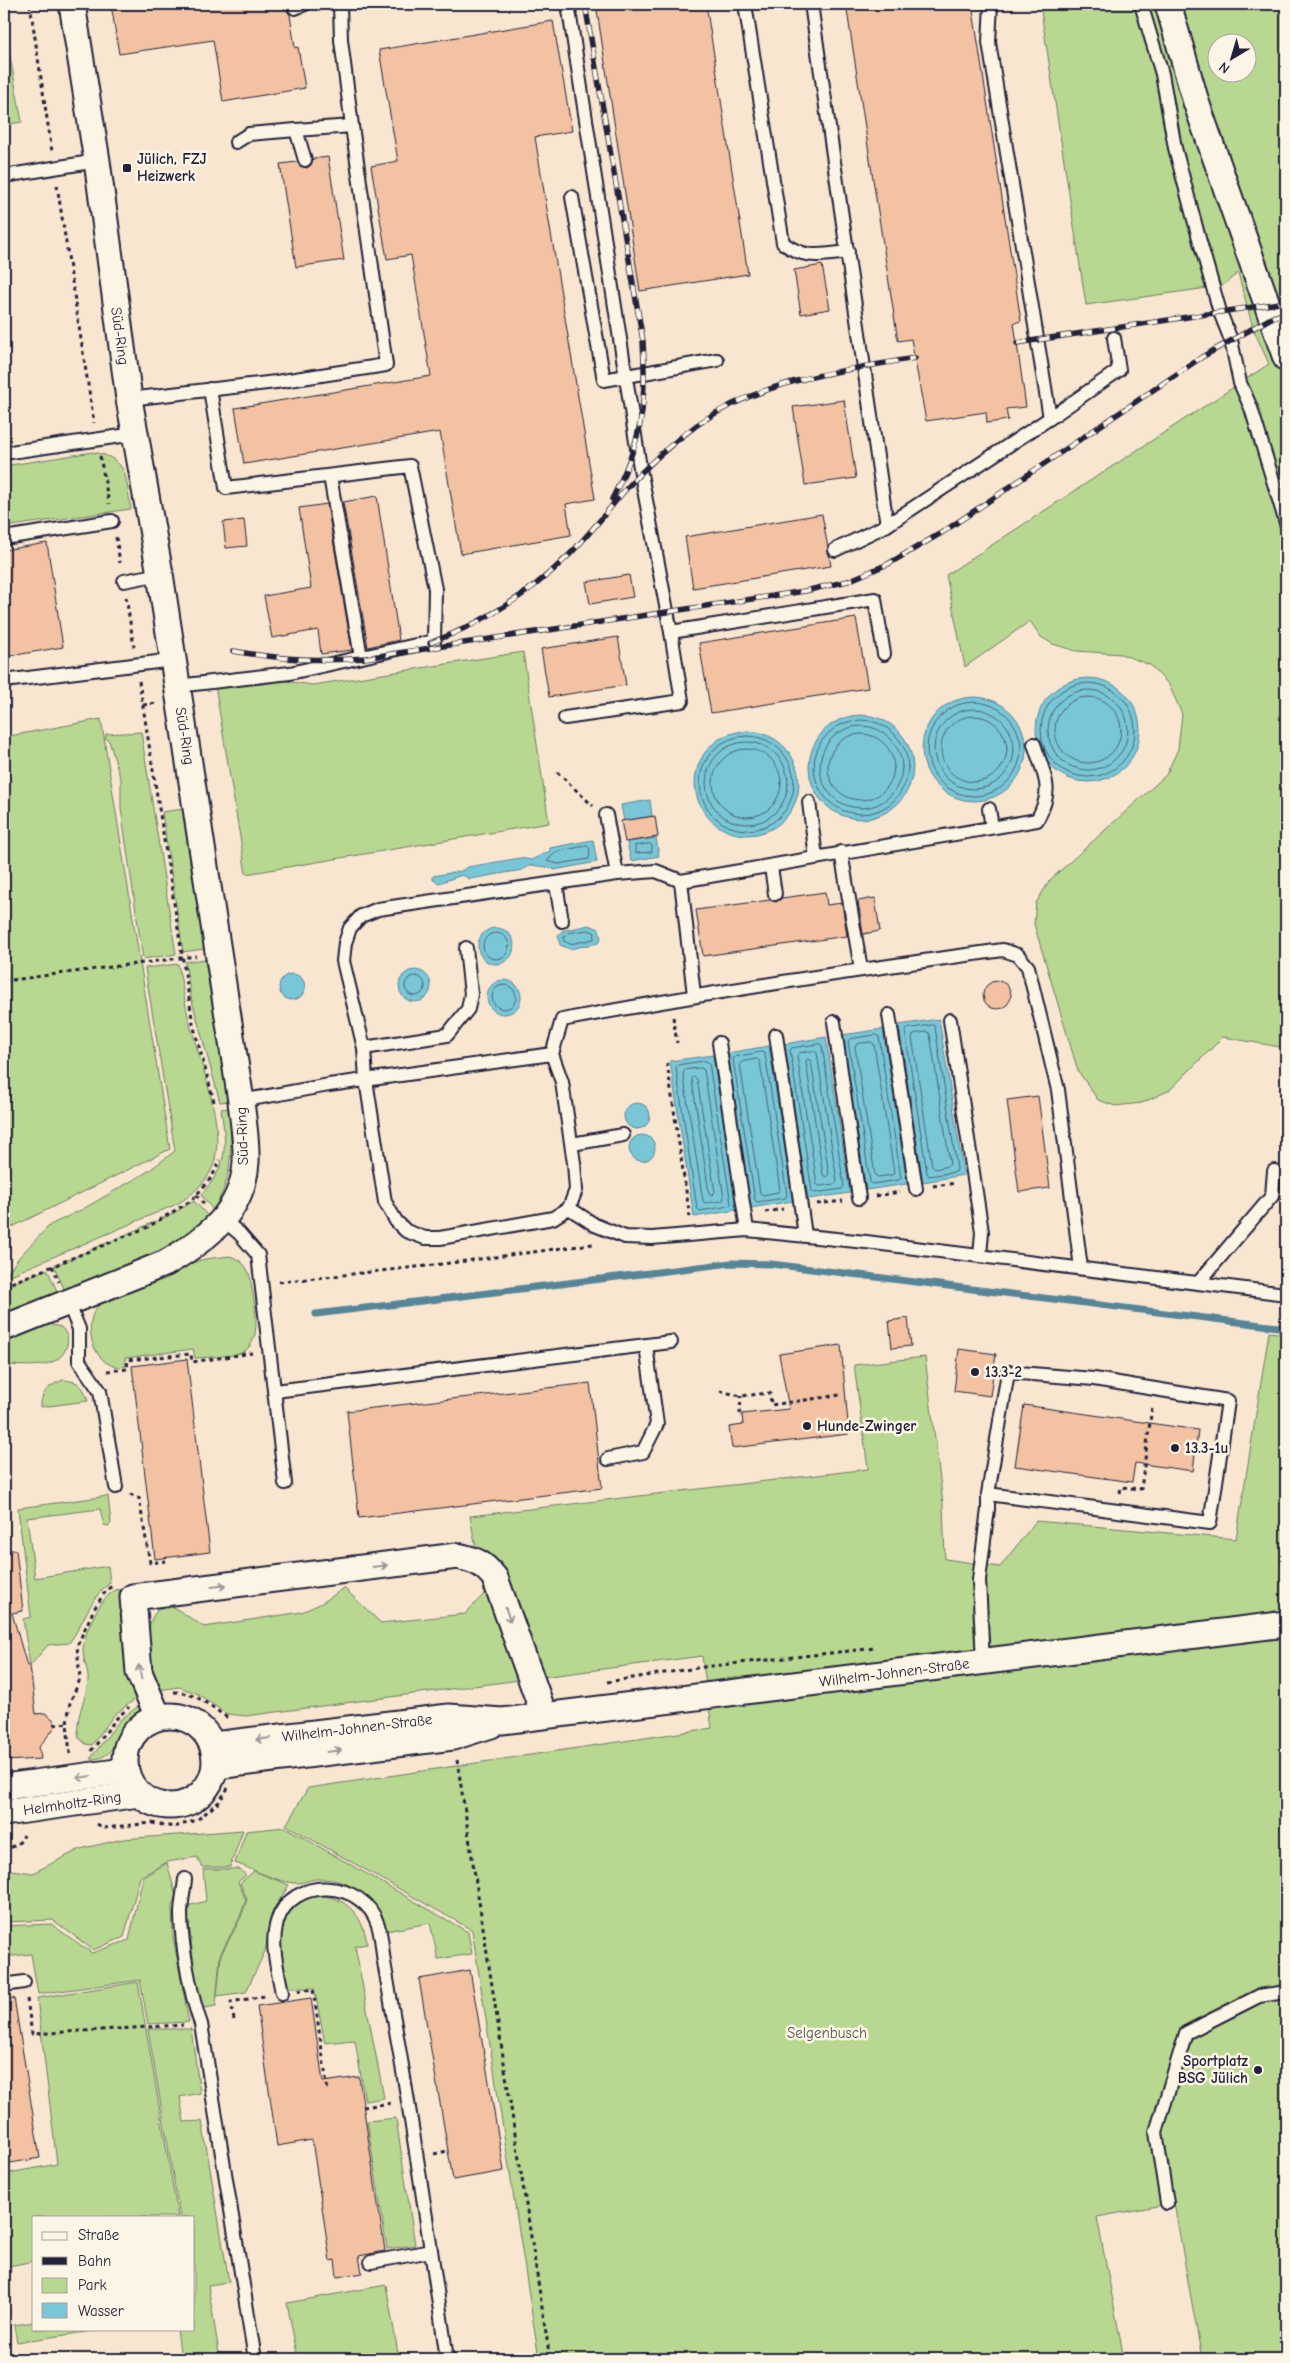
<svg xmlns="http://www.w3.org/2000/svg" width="1290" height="2363" font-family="'Comic Neue',sans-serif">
<rect width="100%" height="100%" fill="#f9e6d1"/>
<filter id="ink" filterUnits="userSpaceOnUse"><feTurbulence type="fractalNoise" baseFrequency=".02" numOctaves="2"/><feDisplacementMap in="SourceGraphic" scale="10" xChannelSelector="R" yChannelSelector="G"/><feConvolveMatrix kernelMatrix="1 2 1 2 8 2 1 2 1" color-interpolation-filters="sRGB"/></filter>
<g filter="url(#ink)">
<g fill="#b8d790" stroke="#6d7c66" fill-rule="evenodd">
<path d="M1040 4H1286V1048L1223 1037 1170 1090 1142 1103 1115 1106 1098 1100 1078 1071 1034 924 1036 903 1050 880 1166 775 1178 749 1182 714 1169 685 1150 665 1121 654 1076 651 1053 644 1041 637 1030 621 965 667 946 575 1269 364 1253 328 1238 273 1222 286 1086 305ZM1218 42H1248V72H1218Z"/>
<polygon points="4,24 22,122 4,125"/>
<path d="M93 452C130 459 125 478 131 509L4 527V466Z"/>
<polygon points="523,652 549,823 246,874 215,685 265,678 313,685"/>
<polygon points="101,719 170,1149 4,1231 4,737"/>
<polygon points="141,732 176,954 143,959 121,809 121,780 109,741 105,738 106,734"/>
<polygon points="183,809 204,949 183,952 162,812"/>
<polygon points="205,959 228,1101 220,1102 191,997 185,962"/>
<path d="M178 964C182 984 185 1005 190 1024 200 1062 227 1128 213 1166 207 1182 191 1196 177 1204L4 1278 20 1256 50 1225 83 1209 147 1172 175 1151 145 968Z"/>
<path d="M229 1108C232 1144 234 1178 213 1210L201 1195C228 1165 227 1148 221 1109Z"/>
<path d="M194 1201 208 1216C175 1253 111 1272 65 1291L54 1266 170 1215Z"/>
<path d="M230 1256C241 1260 247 1265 250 1277 253 1298 267 1346 238 1354 224 1357 209 1357 195 1358L193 1349 125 1358 126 1366C93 1374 77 1317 104 1301 112 1297 121 1294 129 1291 150 1282 171 1273 192 1263L205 1259Z"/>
<polygon points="47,1269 58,1293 4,1315 4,1287"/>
<path d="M48 1324 61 1327C66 1332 69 1338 67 1345 60 1372 24 1365 4 1365V1342Z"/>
<path d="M1269 1332 1286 1334V2359H1202L1174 2203 1097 2217 1124 2359H539L472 1930 286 1825 308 1788 712 1728 702 1656 246 1716 227 1714 196 1693 179 1687 159 1690C148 1672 141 1630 156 1612 158 1608 165 1606 169 1604L204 1627 302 1612 322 1603 344 1588 381 1623 465 1614 484 1594 470 1516 868 1469 854 1365 925 1357 943 1504 945 1559 1000 1567 1036 1521 1236 1539Z"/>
<path d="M63 1380C79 1381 83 1385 88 1401L41 1407C40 1392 50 1385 63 1380Z"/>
<path d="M108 1496 111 1523 109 1526 104 1525 100 1509 27 1518 35 1578 108 1566 110 1583C89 1598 84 1624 69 1643L48 1645 30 1666 23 1619 31 1617 18 1508Z"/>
<path d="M119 1589 128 1664 138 1697 114 1715 92 1745 86 1744 79 1738C74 1718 86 1701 88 1681 89 1671 83 1661 83 1650 84 1632 101 1593 119 1589Z"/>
<path d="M141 1704 145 1713C138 1718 131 1721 126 1728 115 1742 112 1760 90 1759L120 1720Z"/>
<path d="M285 1827 468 1932 472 1954 438 1959 430 1923 386 1931C370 1899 356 1878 316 1879 309 1880 301 1884 294 1883 274 1881 253 1869 235 1863L246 1831Z"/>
<polygon points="243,1830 230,1867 202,1867 197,1857 167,1862 140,1877 124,1937 93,1950 53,1920 4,1922 4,1869 33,1873 80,1849 123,1839"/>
<polygon points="167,1863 176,1896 172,1906 173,1937 189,2022 148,2024 140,1980 38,1994 31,1954 4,1957 4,1926 51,1924 92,1953 129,1940 143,1877"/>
<polygon points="203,1869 239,1869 246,1875 238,1882 246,1900 240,1917 220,1955 216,2006 199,2009 187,1906 206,1901"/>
<polygon points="254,1871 289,1885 273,1910 265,1951 246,1992 217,1996 221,1955 241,1917 247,1899 240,1883"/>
<path d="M317 1896C346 1895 364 1917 367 1944L355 1946 384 2098 365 2101 355 2040 325 2043 314 1988H288C282 1951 266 1907 317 1896Z"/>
<polygon points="138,1982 178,2217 34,2217 34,2261 4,2267 4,2174 57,2164 37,1998"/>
<polygon points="148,2029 191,2029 200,2093 180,2097 184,2122 202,2121 229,2282 208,2285 220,2359 181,2359 177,2329 194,2329 194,2217 180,2217"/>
<polygon points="396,2118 415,2245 387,2249 367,2121"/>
<polygon points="386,2285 399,2359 298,2359 287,2303"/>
<polygon points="34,2322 34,2329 107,2329 17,2342 14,2325"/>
</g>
<g fill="#79c7d6" stroke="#568598">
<circle cx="1088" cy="730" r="52"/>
<circle cx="974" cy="749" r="52"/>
<circle cx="861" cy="767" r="52"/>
<circle cx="747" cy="783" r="52"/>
<polygon points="650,800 652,816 624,821 621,805"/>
<polygon points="656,838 659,856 631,861 627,842"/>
<polygon points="593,840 597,862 554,870 553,868 531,865 522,870 470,879 462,875 439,883 433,880 433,876 461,871 468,867 520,858 531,860 550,851 550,848"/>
<polygon points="589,925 599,929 601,939 598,943 570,949 560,945 558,935 562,931"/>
<circle cx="496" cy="946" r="18"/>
<circle cx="415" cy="986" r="16"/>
<circle cx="292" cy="987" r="13"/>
<circle cx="504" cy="997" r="17"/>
<polygon points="939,1019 964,1175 923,1182 899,1025"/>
<polygon points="883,1029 907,1184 866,1190 842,1035"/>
<polygon points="826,1037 850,1193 808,1199 784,1044"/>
<polygon points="769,1046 793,1201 751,1208 727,1053"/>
<polygon points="713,1055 737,1210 694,1217 670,1061"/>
<circle cx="637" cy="1116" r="13"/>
<circle cx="642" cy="1148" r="13"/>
</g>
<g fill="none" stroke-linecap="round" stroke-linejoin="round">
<g stroke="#456479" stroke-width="1">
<circle cx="1088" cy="730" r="47"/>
<circle cx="1088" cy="730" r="40"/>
<circle cx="1088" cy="730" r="33"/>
<circle cx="974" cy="749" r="47"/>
<circle cx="974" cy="749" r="40"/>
<circle cx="974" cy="749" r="33"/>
<circle cx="861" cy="767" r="47"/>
<circle cx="861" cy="767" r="41"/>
<circle cx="861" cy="767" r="33"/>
<circle cx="747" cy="783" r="47"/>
<circle cx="747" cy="783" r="41"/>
<circle cx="747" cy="783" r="34"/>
<polygon points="650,844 652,846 652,852 635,853 635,846"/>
<polygon points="587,846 590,849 589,859 558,864 547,861 556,852"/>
<polygon points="589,930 595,933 594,939 570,944 564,941 563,937 568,933"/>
<circle cx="496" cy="946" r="13"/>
<circle cx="415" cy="986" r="10"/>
<circle cx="504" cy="997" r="12"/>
<polygon points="933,1025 935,1027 957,1169 956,1172 929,1176 927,1173 905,1031 907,1029"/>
<polygon points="928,1032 930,1034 950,1164 948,1166 935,1169 932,1166 912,1037 914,1034"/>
<polygon points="877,1035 879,1037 901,1178 899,1180 872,1184 870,1182 848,1041 850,1039"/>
<polygon points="871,1042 874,1044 894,1173 892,1175 878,1177 875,1175 855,1047 857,1044"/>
<polygon points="820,1044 822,1046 844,1186 842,1189 814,1193 812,1191 790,1050 792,1048"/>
<polygon points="815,1051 817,1053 837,1181 835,1184 819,1186 817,1184 797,1056 799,1053"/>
<polygon points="762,1052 765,1054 787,1195 785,1198 757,1202 755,1200 733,1059 735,1057"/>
<polygon points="757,1059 760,1062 780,1190 778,1192 763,1195 760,1193 740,1064 742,1062"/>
<polygon points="808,1059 811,1061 829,1174 826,1177 823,1175 806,1062"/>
<polygon points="706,1061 709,1063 731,1204 729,1206 700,1211 697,1208 676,1067 678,1065"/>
<polygon points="701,1068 704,1070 724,1198 722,1201 705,1203 703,1201 683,1073 685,1070"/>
<polygon points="694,1077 697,1079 715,1192 712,1195 709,1193 692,1079"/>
</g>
<polyline stroke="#568598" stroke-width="7" points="316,1314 731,1263 771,1264 1286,1328"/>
</g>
<g fill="#f2c2a2" stroke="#22223b">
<polygon points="111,4 288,4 287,11 290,15 295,48 298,47 305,88 223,102 213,40 119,54"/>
<polygon points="596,4 706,4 748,274 640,291"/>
<polygon points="846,4 972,4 1021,321 1014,323 1026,407 1006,409 1008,420 987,423 986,412 926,421 911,339 898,341"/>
<polygon points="553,21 572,131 535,137 595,499 566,504 571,535 461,554 440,432 244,464 235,408 431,376 411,255 387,259 371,166 398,161 379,50"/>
<polygon points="328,157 344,260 296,267 280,164 297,162 300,166 307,168 311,165 313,159"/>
<polygon points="822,265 830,309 801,314 794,270"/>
<polygon points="844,400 856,478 805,485 793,407"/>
<polygon points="377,496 399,640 368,647 343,502"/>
<polygon points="327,504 352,650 321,654 318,630 272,638 264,596 311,588 299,508"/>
<polygon points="822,514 831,566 693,588 685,537"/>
<polygon points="244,520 247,546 226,548 223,522"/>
<polygon points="47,543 63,647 4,657 4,550"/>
<polygon points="629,575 633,597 590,604 586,582"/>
<polygon points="856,618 868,688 711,713 699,643"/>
<polygon points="618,637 626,685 549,697 541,649"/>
<polygon points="655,816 658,837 625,842 621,821"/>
<polygon points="825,892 827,905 842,903 847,936 703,956 696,910 770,900 776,902 782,898"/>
<polygon points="875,898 880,931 863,934 858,901"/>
<circle cx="997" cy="995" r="14"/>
<polygon points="1038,1096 1050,1188 1019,1192 1007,1100"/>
<polygon points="908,1318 911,1346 892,1348 889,1321"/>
<polygon points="841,1345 849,1434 732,1448 729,1427 743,1425 742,1414 789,1409 779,1354"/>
<polygon points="959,1349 996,1354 990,1396 954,1391"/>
<polygon points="187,1359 210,1552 155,1559 132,1366"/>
<polygon points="590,1383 602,1488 359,1518 347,1411"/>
<polygon points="1024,1405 1198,1430 1193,1471 1135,1463 1132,1482 1015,1466"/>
<polygon points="4,1550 16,1550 23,1611 12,1613 27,1666 30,1666 36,1714 45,1713 54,1720 55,1727 39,1747 41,1759 4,1761"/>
<polygon points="470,1970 504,2171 453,2180 419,1979"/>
<polygon points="14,1998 40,2158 4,2164 4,1999"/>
<polygon points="311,1998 323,2082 359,2077 385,2251 359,2256 362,2273 337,2277 335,2260 330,2261 312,2140 277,2146 257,2006"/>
</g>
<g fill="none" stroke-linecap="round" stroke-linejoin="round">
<g stroke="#22223b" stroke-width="16">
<g id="lane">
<polyline points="340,4 341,40 352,126"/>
<polyline points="568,4 641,474 671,632 875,599 884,654"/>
<path d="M745 4 783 243C806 260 821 255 848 252"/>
<polyline points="811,4 887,525"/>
<polyline points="991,4 989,42 992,61 1050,418 1119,370 1114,338"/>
<polyline points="1141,4 1162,74 1175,148 1200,242 1220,312 1231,340 1240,383 1251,408 1286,523"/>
<polyline points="295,8 305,4"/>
<polyline points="236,142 249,134 296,130"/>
<polyline points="4,176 97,161"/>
<polyline points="572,197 604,380 717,360"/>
<polyline points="129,399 276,382 386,365 352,126 296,130 305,160"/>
<polyline points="4,453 135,434"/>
<polyline points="330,476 361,657"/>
<polyline points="4,538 112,521"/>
<polyline points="835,550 887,525 1050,418"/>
<polyline points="124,581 160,574"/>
<polyline points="4,681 173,660"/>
<polyline points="177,686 290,673 434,641 435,589 410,466 226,488 210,389"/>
<polyline points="565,718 682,701 671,632"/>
<path d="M1034 744C1044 776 1055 788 1037 820L681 881 656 871 617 874 378 909 361 916 350 928 345 943 343 961 364 1048 366 1080 385 1202 396 1221 406 1231 425 1238H440L553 1218 569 1208 576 1190 574 1163 562 1082 552 1054 562 1020C709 992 856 970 1003 950L1018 955 1028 967 1058 1090 1081 1268"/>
<polyline points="809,802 816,858"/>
<polyline points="989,809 992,827"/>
<polyline points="606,815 617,874"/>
<polyline points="841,852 861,969"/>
<polyline points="771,867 775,894"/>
<polyline points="681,881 694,995"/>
<polyline points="556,884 562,921"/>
<polyline points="889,1015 916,1189"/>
<polyline points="950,1020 982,1232 980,1256"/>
<polyline points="834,1022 859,1198"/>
<polyline points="776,1035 805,1235"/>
<polyline points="719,1043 747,1230"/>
<polyline points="364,1048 447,1035 468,1009 471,994 466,948"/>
<polyline points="241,1101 329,1085 552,1054"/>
<polyline points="572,1144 623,1135"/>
<polyline points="569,1208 595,1225 625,1237 652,1238 747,1230 866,1242 1286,1294"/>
<polyline points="223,1220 239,1233 258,1255 285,1483"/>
<polyline points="1199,1282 1272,1196 1274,1171"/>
<polyline points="68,1302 79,1329 79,1361 100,1391 116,1487"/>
<polyline points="275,1391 671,1342"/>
<polyline points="608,1459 643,1452 657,1424 646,1346"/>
<polyline points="983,1662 979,1580 988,1509 988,1494 1008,1372 1094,1379 1228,1401 1210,1523 988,1494"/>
<path d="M185 1879C184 1891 181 1903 181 1914 181 1944 191 1997 201 2024L255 2359"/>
<polyline points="4,1985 24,1982"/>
<path d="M282 1993C278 1970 270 1946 277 1922 291 1875 364 1879 378 1925 382 1937 382 1950 384 1962 389 1991 394 2020 399 2048 417 2152 432 2256 447 2359"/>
<polyline points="1167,2203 1156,2132 1186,2033 1259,1996 1286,1992"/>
<polyline points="371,2262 431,2251"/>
</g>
</g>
<g stroke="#22223b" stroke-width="29">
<g id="street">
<polyline points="1168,4 1196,102 1286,358"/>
<path d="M4 1328 166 1263C205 1240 243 1213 246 1162 247 1142 243 1121 241 1101L160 574 129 399 97 161 72 4"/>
<circle cx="170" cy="1761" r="45"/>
<path d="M158 1717 139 1672 133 1597 457 1556C476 1560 483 1563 495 1578L544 1715"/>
<path id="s1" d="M213 1745 449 1717 502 1721 1286 1624"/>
<polyline points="217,1766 453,1737 491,1725"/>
<polyline points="4,1787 124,1771"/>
<path id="s2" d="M4 1813 139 1794"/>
</g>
</g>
<g stroke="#22223b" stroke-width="3" stroke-dasharray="4 4" stroke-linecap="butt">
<polyline points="30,4 52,152"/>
<polyline points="57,185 94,423"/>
<polyline points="100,456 109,504"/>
<polyline points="116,537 120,563"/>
<polyline points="126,597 134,647"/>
<polyline points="139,681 193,1024 215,1105"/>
<polyline points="143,705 157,703"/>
<polyline points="557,772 593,806"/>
<polyline points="4,981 196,956"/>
<polyline points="673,1017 677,1043"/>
<polyline points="667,1063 690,1218"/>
<polyline points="933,1186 956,1183"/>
<polyline points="196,1195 205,1205"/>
<polyline points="876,1196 900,1192"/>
<polyline points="817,1204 843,1201"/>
<polyline points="765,1212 783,1209"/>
<polyline points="52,1266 59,1282"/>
<polyline points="279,1282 435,1265 593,1244"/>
<polyline points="4,1286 148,1227 192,1200 212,1177 220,1160"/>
<polyline points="107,1371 128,1369 127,1360 191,1354 192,1362 252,1353"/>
<polyline points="720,1391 741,1396 770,1393 771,1405 840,1395"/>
<polyline points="740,1414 741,1396"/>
<polyline points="1120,1493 1121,1487 1141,1489 1152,1407"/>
<polyline points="130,1494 139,1498 150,1563 167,1561 166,1557"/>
<polyline points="607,1682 703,1667 876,1648"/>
<path d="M174 1692C196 1692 211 1707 228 1718"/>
<polyline points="54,1725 67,1723"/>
<polyline points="91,1751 117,1718 129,1707"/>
<polyline points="70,1754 67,1723 70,1703 80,1679 77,1646 94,1609 107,1589 113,1586"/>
<polyline points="457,1760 550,2359"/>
<polyline points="97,1824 104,1828 152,1823 174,1827 197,1820 219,1802 228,1788"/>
<polyline points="4,1852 21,1841 24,1835"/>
<polyline points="298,1991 313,1989 328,2092"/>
<polyline points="27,1999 32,2034 183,2025"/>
<polyline points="234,2020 231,2002 265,1996"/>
<polyline points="363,2107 392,2103"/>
<polyline points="434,2154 447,2151"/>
</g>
<use href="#lane" stroke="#fcf5e5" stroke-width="12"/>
<use href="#street" stroke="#fcf5e5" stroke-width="25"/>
<g stroke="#22223b" stroke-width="5.5">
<g id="rail">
<path d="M585 4 643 341C647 405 642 441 612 499"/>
<polyline points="1017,343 1286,302"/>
<path d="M430 643C483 623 529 595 569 555 590 534 607 511 626 489 647 465 671 444 697 425 761 380 840 371 915 358"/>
<path d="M233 651C278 659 320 662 365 658L805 591 848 581 888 564 943 532 1202 357 1273 317 1286 313"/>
</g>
</g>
<use href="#rail" stroke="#fcf5e5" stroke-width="4" stroke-dasharray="11" stroke-linecap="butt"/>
</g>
<defs><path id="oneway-shaft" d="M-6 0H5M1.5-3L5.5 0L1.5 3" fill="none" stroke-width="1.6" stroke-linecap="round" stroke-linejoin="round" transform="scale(1.25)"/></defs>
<g stroke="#9a9698">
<use href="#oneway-shaft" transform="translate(380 1566) rotate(-7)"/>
<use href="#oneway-shaft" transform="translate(219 1586) rotate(-7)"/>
<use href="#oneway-shaft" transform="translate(508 1615) rotate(71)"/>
<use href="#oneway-shaft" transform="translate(140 1672) rotate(-102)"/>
<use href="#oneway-shaft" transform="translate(263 1739) rotate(173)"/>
<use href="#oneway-shaft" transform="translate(334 1751) rotate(-7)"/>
<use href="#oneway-shaft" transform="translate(84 1777) rotate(172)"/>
</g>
</g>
<g fill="#22223b" stroke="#fcf5e5" stroke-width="2">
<rect x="122" y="163" width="10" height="10" rx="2.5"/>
<circle cx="975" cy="1372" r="5"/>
<circle cx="807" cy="1426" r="5"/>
<circle cx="1175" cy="1448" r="5"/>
<circle cx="1258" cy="2070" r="5"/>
</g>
<g text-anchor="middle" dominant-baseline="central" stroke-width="5" stroke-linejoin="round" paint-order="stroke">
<g font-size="15" font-weight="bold" fill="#22223b" stroke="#fcf5e5" text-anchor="start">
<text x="137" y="159">Jülich, FZJ<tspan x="137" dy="17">Heizwerk</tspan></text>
<text x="985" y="1372">13.3-2</text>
<text x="817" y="1426">Hunde-Zwinger</text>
<text x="1185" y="1448">13.3-1u</text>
<text x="1248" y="2061" text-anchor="end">Sportplatz<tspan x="1248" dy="17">BSG Jülich</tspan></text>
</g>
<g font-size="15" fill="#22223b" stroke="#fcf5e5">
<text transform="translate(120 336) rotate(82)">Süd-Ring</text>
<text transform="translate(185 736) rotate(81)">Süd-Ring</text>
<text transform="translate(242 1136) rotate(-92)">Süd-Ring</text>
<text stroke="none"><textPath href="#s1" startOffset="686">Wilhelm-Johnen-Straße</textPath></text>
<text stroke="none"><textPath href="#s1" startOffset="145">Wilhelm-Johnen-Straße</textPath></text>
<text stroke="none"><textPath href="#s2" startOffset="69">Helmholtz-Ring</textPath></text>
</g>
<g font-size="15" fill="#4f5854" stroke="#fcf5e5">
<text x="827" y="2033">Selgenbusch</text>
</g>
</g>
<rect width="1290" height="2363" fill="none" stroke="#fcf5e5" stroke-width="20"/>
<rect x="10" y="10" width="1270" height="2343" fill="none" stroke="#22223b" stroke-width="2" filter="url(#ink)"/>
<rect x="32" y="2216" width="162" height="115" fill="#fcf5e5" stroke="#a5a1a1"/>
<rect x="42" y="2232" width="25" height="8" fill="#fcf5e5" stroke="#a5a1a1"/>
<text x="78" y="2240" font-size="15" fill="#22223b">Straße</text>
<rect x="42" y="2257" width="25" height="8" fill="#22223b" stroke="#a5a1a1"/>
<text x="78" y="2266" font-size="15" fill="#22223b">Bahn</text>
<rect x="42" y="2278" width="25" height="15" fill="#b8d790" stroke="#a5a1a1"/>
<text x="78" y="2290" font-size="15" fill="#22223b">Park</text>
<rect x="42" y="2303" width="25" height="15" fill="#79c7d6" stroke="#a5a1a1"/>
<text x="78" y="2316" font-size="15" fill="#22223b">Wasser</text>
<g transform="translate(1232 58) rotate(218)"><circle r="24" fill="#fcf5e5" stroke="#a5a1a1"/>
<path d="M0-4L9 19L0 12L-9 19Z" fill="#22223b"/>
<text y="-8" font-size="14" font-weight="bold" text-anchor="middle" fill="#22223b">N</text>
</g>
</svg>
